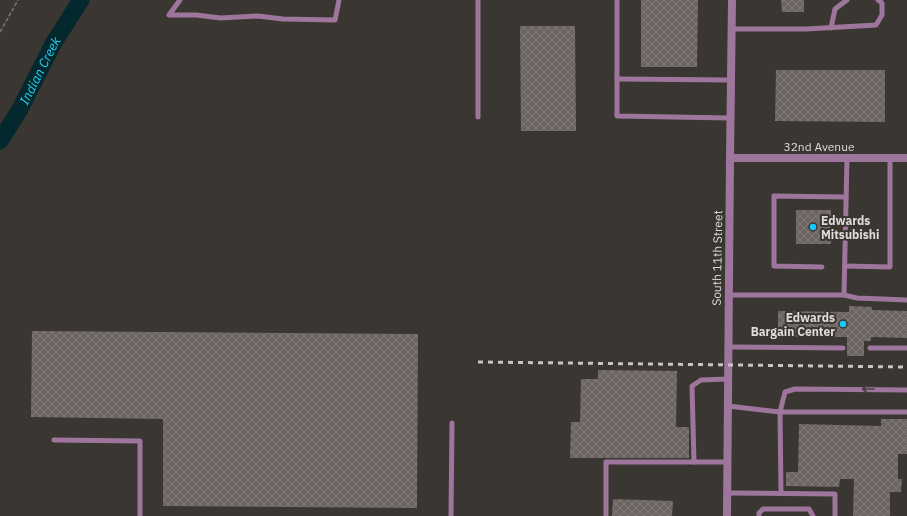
<svg xmlns="http://www.w3.org/2000/svg" width="907" height="516" font-family="'IBM Plex Sans',sans-serif">
<defs>
<pattern id="building-cross-hatch" width="8" height="8" patternUnits="userSpaceOnUse"><rect width="8" height="8" fill="#6d6563"/><path d="M0 0l8 8M0 8l8-8" fill="none" stroke="#817a79"/></pattern>
</defs>
<rect width="100%" height="100%" fill="#3a3631"/>
<g fill="none" stroke-linecap="round" stroke-linejoin="round">
<path stroke="#03282e" stroke-width="17" id="s1" d="M0 141 19 111 53 44 81 0"/>
</g>
<g fill="url(#building-cross-hatch)">
<polygon points="641,0 698,0 697,67 641,67"/>
<polygon points="781,0 804,0 804,12 782,12"/>
<polygon points="520,26 575,26 576,131 521,131"/>
<polygon points="776,70 885,70 885,122 775,121"/>
<rect x="796" y="210" width="35" height="34"/>
<polygon points="849,306 872,307 872,310 907,311 907,338 871,337 871,341 864,341 864,356 847,356 847,337 778,337 778,311 849,312"/>
<polygon points="32,331 418,334 417,508 163,506 163,419 31,417"/>
<polygon points="598,370 677,371 676,427 689,427 689,458 570,458 571,422 580,422 581,379 598,379"/>
<polygon points="881,419 907,419 907,454 898,454 898,479 902,479 901,492 890,492 890,516 853,516 854,479 840,479 839,487 786,486 786,472 798,472 799,424 881,426"/>
<polygon points="613,499 673,501 672,516 612,516"/>
</g>
<g fill="none" stroke-linecap="round" stroke-linejoin="round">
<polyline stroke="#7b7773" stroke-width="1.5" stroke-dasharray="4 2" stroke-linecap="butt" points="0,32 18,0"/>
<g stroke="#9e769d" stroke-width="5">
<polyline points="180,0 169,15 196,15 221,18 258,16 283,19 335,20 339,0"/>
<polyline points="617,0 617,116 730,118"/>
<polyline points="831,28 835,9 847,0"/>
<polyline points="732,29 806,29 876,25 882,15 882,3 878,0"/>
<polyline points="617,79 731,80"/>
<polyline points="478,117 478,0"/>
<polyline points="845,266 890,267 890,158"/>
<polyline points="822,267 774,266 774,196 846,197"/>
<polyline points="729,295 844,295 847,158"/>
<polyline points="844,295 857,298 907,300"/>
<polyline points="728,347 843,348"/>
<polyline points="870,348 907,348"/>
<polyline points="907,390 795,389 785,392 780,412 907,412"/>
<polyline points="728,406 780,412 781,493"/>
<polyline points="54,440 140,441 140,516"/>
<polyline points="694,462 692,386 701,380 728,379"/>
<polyline points="727,493 835,494 835,516"/>
<polyline points="451,516 452,423"/>
<polyline points="606,516 606,462 728,462"/>
<polyline points="759,516 759,513 763,509 809,509 813,516"/>
</g>
<polyline stroke="#9e769d" stroke-width="8" points="730,158 732,0"/>
<polyline stroke="#9e769d" stroke-width="8" points="727,516 730,158 907,158"/>
<polyline stroke="#c8c5c2" stroke-width="3" stroke-dasharray="5 5" stroke-linecap="butt" points="478,362 907,367"/>
</g>
<defs><path id="oneway-shaft" d="M-6 0H5M1.5-3L5.5 0L1.5 3" fill="none" stroke-width="1.6" stroke-linecap="round" stroke-linejoin="round"/></defs>
<use stroke="#494041" href="#oneway-shaft" transform="translate(868 389) rotate(-180)"/>
<g fill="#14cafb" stroke="#3a3631" stroke-width="1.5">
<circle cx="813" cy="227" r="4"/>
<circle cx="843" cy="324" r="4"/>
</g>
<g text-anchor="middle" dominant-baseline="central" stroke-width="4" stroke-linejoin="round" paint-order="stroke">
<g font-size="12" fill="#dedbd8" stroke="#3a3631">
<text x="819" y="146">32nd Avenue</text>
<text transform="translate(717 258) rotate(-89)">South 11th Street</text>
</g>
<g font-size="12" font-weight="bold" fill="#dedbd8" stroke="#3a3631" text-anchor="start">
<text x="821" y="220">Edwards<tspan x="821" dy="14">Mitsubishi</tspan></text>
<text x="835" y="317" text-anchor="end">Edwards<tspan x="835" dy="14">Bargain Center</tspan></text>
</g>
<g font-size="13" font-style="italic" fill="#25d4f1" stroke="#3a3631">
<text stroke="none"><textPath href="#s1" startOffset="81">Indian Creek</textPath></text>
</g>
</g>
</svg>
